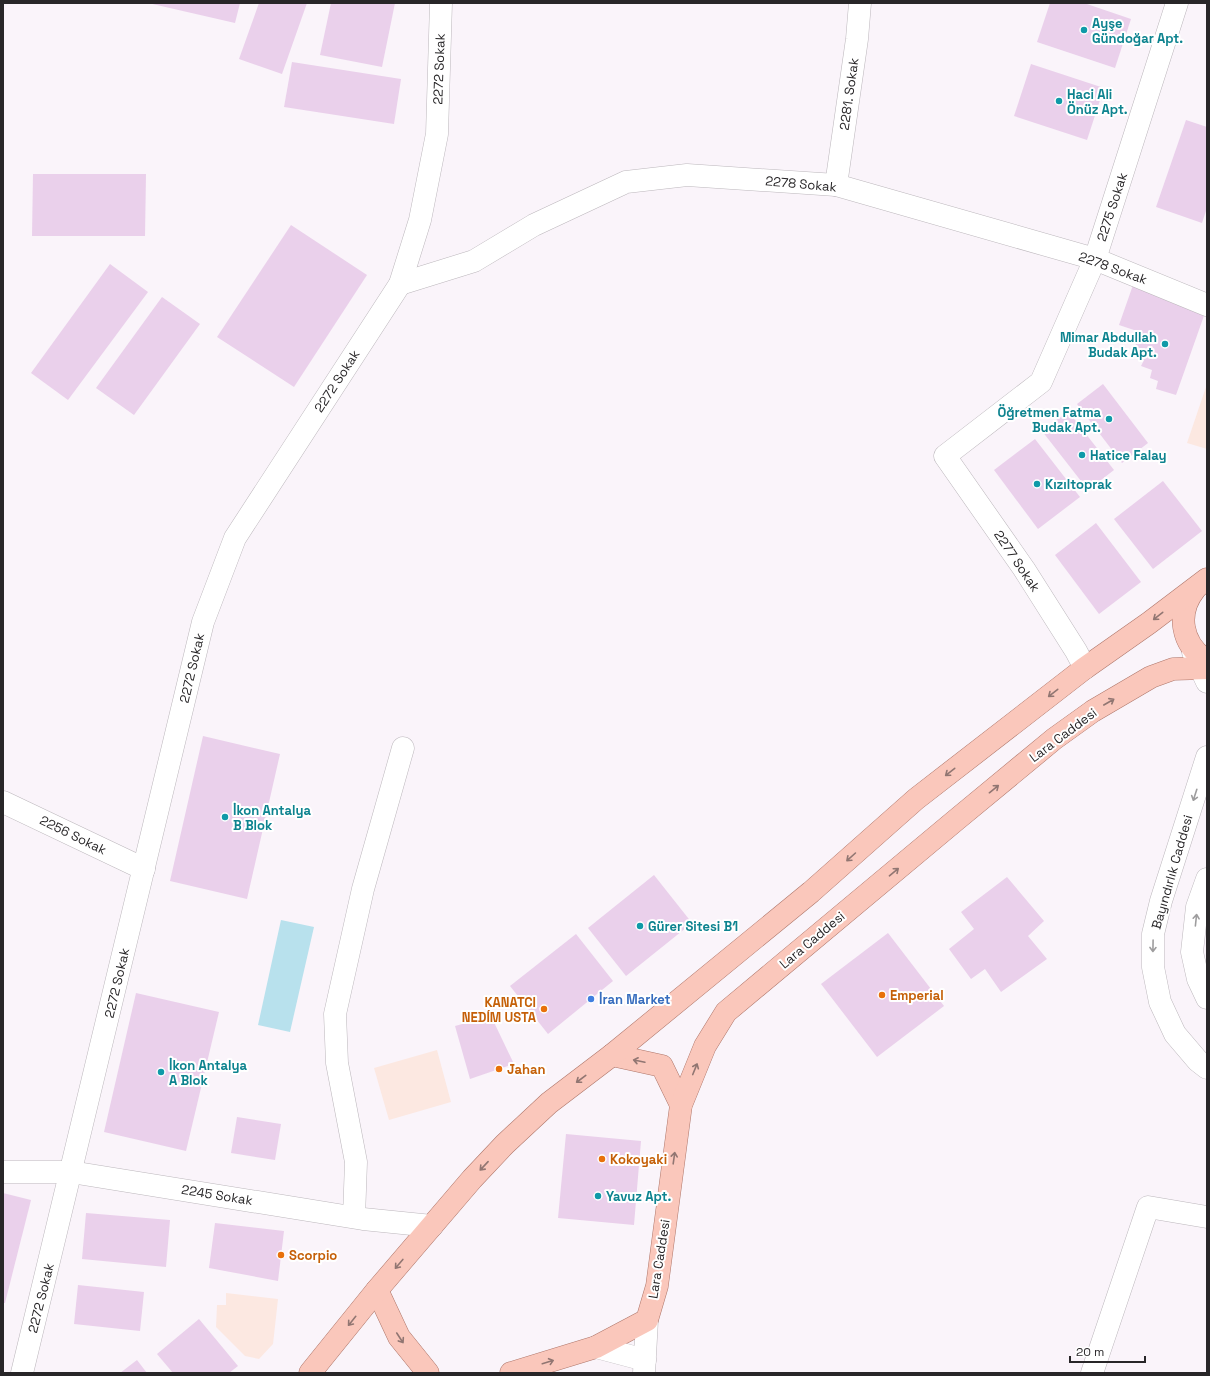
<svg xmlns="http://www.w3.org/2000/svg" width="1210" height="1376" font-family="'Space Grotesk',sans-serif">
<rect width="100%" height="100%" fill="#faf4fa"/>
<g fill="#fce8e1">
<polygon points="1207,384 1207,449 1187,443"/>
<polygon points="437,1050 451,1102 389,1120 374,1068"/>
<polygon points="226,1293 278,1299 273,1344 259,1359 245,1356 216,1327 217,1305 226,1305"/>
</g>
<polygon fill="#b8e1ed" points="281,920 314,927 290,1032 258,1025"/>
<g fill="#ead0eb">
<polygon points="148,3 240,3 235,23"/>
<polygon points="259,3 307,3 282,74 239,59"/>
<polygon points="331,3 395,3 382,67 320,55"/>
<polygon points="1050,3 1084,3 1131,19 1115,68 1037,42"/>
<polygon points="292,62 401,79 394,124 284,107"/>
<polygon points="1031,64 1104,88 1087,140 1014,116"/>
<polygon points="1186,120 1207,127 1207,208 1202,223 1156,207"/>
<polygon points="33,174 146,174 145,236 32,236"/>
<polygon points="291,225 367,275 294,387 217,337"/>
<polygon points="110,264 148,292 68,400 31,373"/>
<polygon points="1133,285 1206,310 1176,395 1156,389 1158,381 1150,378 1152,370 1141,366 1144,360 1132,356 1140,332 1119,325"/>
<polygon points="162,297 200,324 134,415 96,388"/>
<polygon points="1103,384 1148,443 1122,463 1077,404"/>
<polygon points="1068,411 1114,470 1088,490 1042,431"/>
<polygon points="1035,439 1080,497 1038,529 994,470"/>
<polygon points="1163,481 1202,531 1153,569 1114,519"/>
<polygon points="1096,523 1141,582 1099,614 1055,555"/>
<polygon points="203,736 280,754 247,899 170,881"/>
<polygon points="654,875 692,923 626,976 588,928"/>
<polygon points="1007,877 1044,921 1028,936 1047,959 1001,992 985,969 971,979 949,949 974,929 961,912"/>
<polygon points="888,933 944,1006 877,1057 821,984"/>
<polygon points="576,934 613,981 548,1034 510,986"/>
<polygon points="136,993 219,1012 186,1151 104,1132"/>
<polygon points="491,1016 514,1064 470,1079 455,1026"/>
<polygon points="237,1117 281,1124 275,1160 231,1153"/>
<polygon points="566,1134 641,1141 634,1225 558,1218"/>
<polygon points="3,1193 31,1200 5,1303 3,1303"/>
<polygon points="86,1213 170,1220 166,1267 82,1259"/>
<polygon points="215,1223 284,1231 278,1281 209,1268"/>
<polygon points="78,1285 144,1292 140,1331 74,1324"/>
<polygon points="199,1319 238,1366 229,1373 173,1373 157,1354"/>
<polygon points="137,1360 147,1373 120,1373"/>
</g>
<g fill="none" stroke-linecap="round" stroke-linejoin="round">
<g stroke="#bcb7bc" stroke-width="23">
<g id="minor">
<polyline points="836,185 857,39 860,3"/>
<polyline points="400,284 474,261 534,225 626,182 687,175 836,185 1095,259 1207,305"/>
<polyline points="1193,652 1207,682"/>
<polyline points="1085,668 1076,651 1024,569 945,456 1041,382 1095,259 1177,3"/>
<polyline points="1207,757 1161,901 1153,934 1153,967 1160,1002 1175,1034 1198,1061 1207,1068"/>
<polyline points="3,802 144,869"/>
<polyline points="1207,879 1197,907 1192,952 1198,979 1207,998"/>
<polyline points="3,1172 71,1172 363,1219 432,1226"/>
<polyline points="354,1217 356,1162 337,1063 335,1014 363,889 403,748"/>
<polyline points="596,1347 645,1360"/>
<polyline points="22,1373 203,622 235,538 400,284 420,220 437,134 441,3"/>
<polyline points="644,1373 647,1320"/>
<polyline points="1092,1373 1148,1207 1207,1217"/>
</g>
</g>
<g stroke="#ae766a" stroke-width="23">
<g id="major">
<path d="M1195 589C1176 613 1181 644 1207 661"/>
<polyline points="612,1055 662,1066 681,1105"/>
<polyline points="377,1290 399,1337 428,1373"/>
<polyline points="310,1373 377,1290 472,1179 505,1144 549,1103 612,1055 811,892 916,799 1085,668 1149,623 1207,579"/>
<polyline points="511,1373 596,1347 647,1320 657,1286 681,1105 705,1046 726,1012 956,820 1054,739 1093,711 1151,677 1173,669 1207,668"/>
</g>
</g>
<use href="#minor" stroke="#fff" stroke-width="22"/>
<use href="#major" stroke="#fac7bb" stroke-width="22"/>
</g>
<defs><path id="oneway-shaft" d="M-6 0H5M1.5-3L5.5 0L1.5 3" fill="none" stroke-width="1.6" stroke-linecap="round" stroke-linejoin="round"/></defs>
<g stroke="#917672">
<use href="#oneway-shaft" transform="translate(1158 616) rotate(142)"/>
<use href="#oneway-shaft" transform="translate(1053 693) rotate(142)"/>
<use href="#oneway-shaft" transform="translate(1109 702) rotate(-30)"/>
<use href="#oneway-shaft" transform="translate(950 772) rotate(142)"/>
<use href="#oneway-shaft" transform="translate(994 789) rotate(-39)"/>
<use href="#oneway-shaft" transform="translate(851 857) rotate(138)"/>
<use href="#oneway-shaft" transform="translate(894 872) rotate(-40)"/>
<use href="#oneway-shaft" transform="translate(639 1061) rotate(-168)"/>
<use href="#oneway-shaft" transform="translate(695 1069) rotate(-68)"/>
<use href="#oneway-shaft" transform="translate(581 1079) rotate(143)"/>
<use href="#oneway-shaft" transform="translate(674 1158) rotate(-82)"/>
<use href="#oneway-shaft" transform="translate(484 1166) rotate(133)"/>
<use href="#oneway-shaft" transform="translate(399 1264) rotate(130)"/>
<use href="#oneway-shaft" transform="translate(352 1321) rotate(129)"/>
<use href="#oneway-shaft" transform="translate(400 1338) rotate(57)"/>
<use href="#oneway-shaft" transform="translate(548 1362) rotate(-17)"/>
</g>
<g stroke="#9e9d9e">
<use href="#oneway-shaft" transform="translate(1195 795) rotate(108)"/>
<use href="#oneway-shaft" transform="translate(1196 920) rotate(-84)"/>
<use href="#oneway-shaft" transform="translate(1153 946) rotate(91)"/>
</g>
<g fill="#0f9aa8" stroke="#fff" stroke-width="1.5">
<circle cx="1084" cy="30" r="4"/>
<circle cx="1059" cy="101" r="4"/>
<circle cx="1165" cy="344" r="4"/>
<circle cx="1109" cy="419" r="4"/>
<circle cx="1082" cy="455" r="4"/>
<circle cx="1037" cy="484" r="4"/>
<circle cx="225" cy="817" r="4"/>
<circle cx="640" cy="926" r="4"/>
<circle cx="161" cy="1072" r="4"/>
<circle cx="598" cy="1196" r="4"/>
</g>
<g fill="#e8710a" stroke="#fff" stroke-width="1.5">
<circle cx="882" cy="995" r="4"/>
<circle cx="544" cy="1009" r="4"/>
<circle cx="499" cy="1069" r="4"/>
<circle cx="602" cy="1159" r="4"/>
<circle cx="281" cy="1255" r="4"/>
</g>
<circle fill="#3f7fe0" stroke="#fff" stroke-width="1.5" cx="591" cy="999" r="4"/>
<g text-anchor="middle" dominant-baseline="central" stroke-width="4" stroke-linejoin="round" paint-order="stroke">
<g font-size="13" font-weight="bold" fill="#0d838f" stroke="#fff" text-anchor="start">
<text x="1092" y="23">Ayşe<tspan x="1092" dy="15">Gündoğar Apt.</tspan></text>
<text x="1067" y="94">Haci Ali<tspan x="1067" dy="15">Önüz Apt.</tspan></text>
<text x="1157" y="337" text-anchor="end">Mimar Abdullah<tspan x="1157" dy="15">Budak Apt.</tspan></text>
<text x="1101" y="412" text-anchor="end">Öğretmen Fatma<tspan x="1101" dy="15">Budak Apt.</tspan></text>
<text x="1090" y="455">Hatice Falay</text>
<text x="1045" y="484">Kızıltoprak</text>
<text x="233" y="810">İkon Antalya<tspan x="233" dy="15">B Blok</tspan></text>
<text x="648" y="926">Gürer Sitesi B1</text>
<text x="169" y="1065">İkon Antalya<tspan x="169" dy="15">A Blok</tspan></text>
<text x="606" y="1196">Yavuz Apt.</text>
</g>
<g font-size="13" fill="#282628" stroke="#fff">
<text transform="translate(439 69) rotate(-88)">2272 Sokak</text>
<text transform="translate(849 94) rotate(-82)">2281. Sokak</text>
<text transform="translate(801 184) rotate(5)">2278 Sokak</text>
<text transform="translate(1112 207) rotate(-72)">2275 Sokak</text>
<text transform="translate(1113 268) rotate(20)">2278 Sokak</text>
<text transform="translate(337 381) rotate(-57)">2272 Sokak</text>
<text transform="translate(1017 561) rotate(56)">2277 Sokak</text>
<text transform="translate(192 668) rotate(-77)">2272 Sokak</text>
<text transform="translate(1063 735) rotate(-37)">Lara Caddesi</text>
<text transform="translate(73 835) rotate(26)">2256 Sokak</text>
<text transform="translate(1172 872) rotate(-74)">Bayındırlık Caddesi</text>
<text transform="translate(812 940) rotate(-40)">Lara Caddesi</text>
<text transform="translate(117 983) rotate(-77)">2272 Sokak</text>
<text transform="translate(217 1195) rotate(9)">2245 Sokak</text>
<text transform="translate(659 1259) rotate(-81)">Lara Caddesi</text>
<text transform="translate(41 1298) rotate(-76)">2272 Sokak</text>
</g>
<g font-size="13" font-weight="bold" fill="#c56008" stroke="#fff" text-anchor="start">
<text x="890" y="995">Emperial</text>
<text x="536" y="1002" text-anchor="end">KANATCI<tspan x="536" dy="15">NEDÍM USTA</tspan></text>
<text x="507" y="1069">Jahan</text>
<text x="610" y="1159">Kokoyaki</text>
<text x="289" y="1255">Scorpio</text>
</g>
<g font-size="13" font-weight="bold" fill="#366cbe" stroke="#fff" text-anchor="start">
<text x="599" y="999">İran Market</text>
</g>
</g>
<rect width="1210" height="1376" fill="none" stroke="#282628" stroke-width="8"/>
<path d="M1070 1356v6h75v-6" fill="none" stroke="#282628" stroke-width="2"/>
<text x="1076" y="1356" font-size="12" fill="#282628" stroke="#ffffff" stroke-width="3" paint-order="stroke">20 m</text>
</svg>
